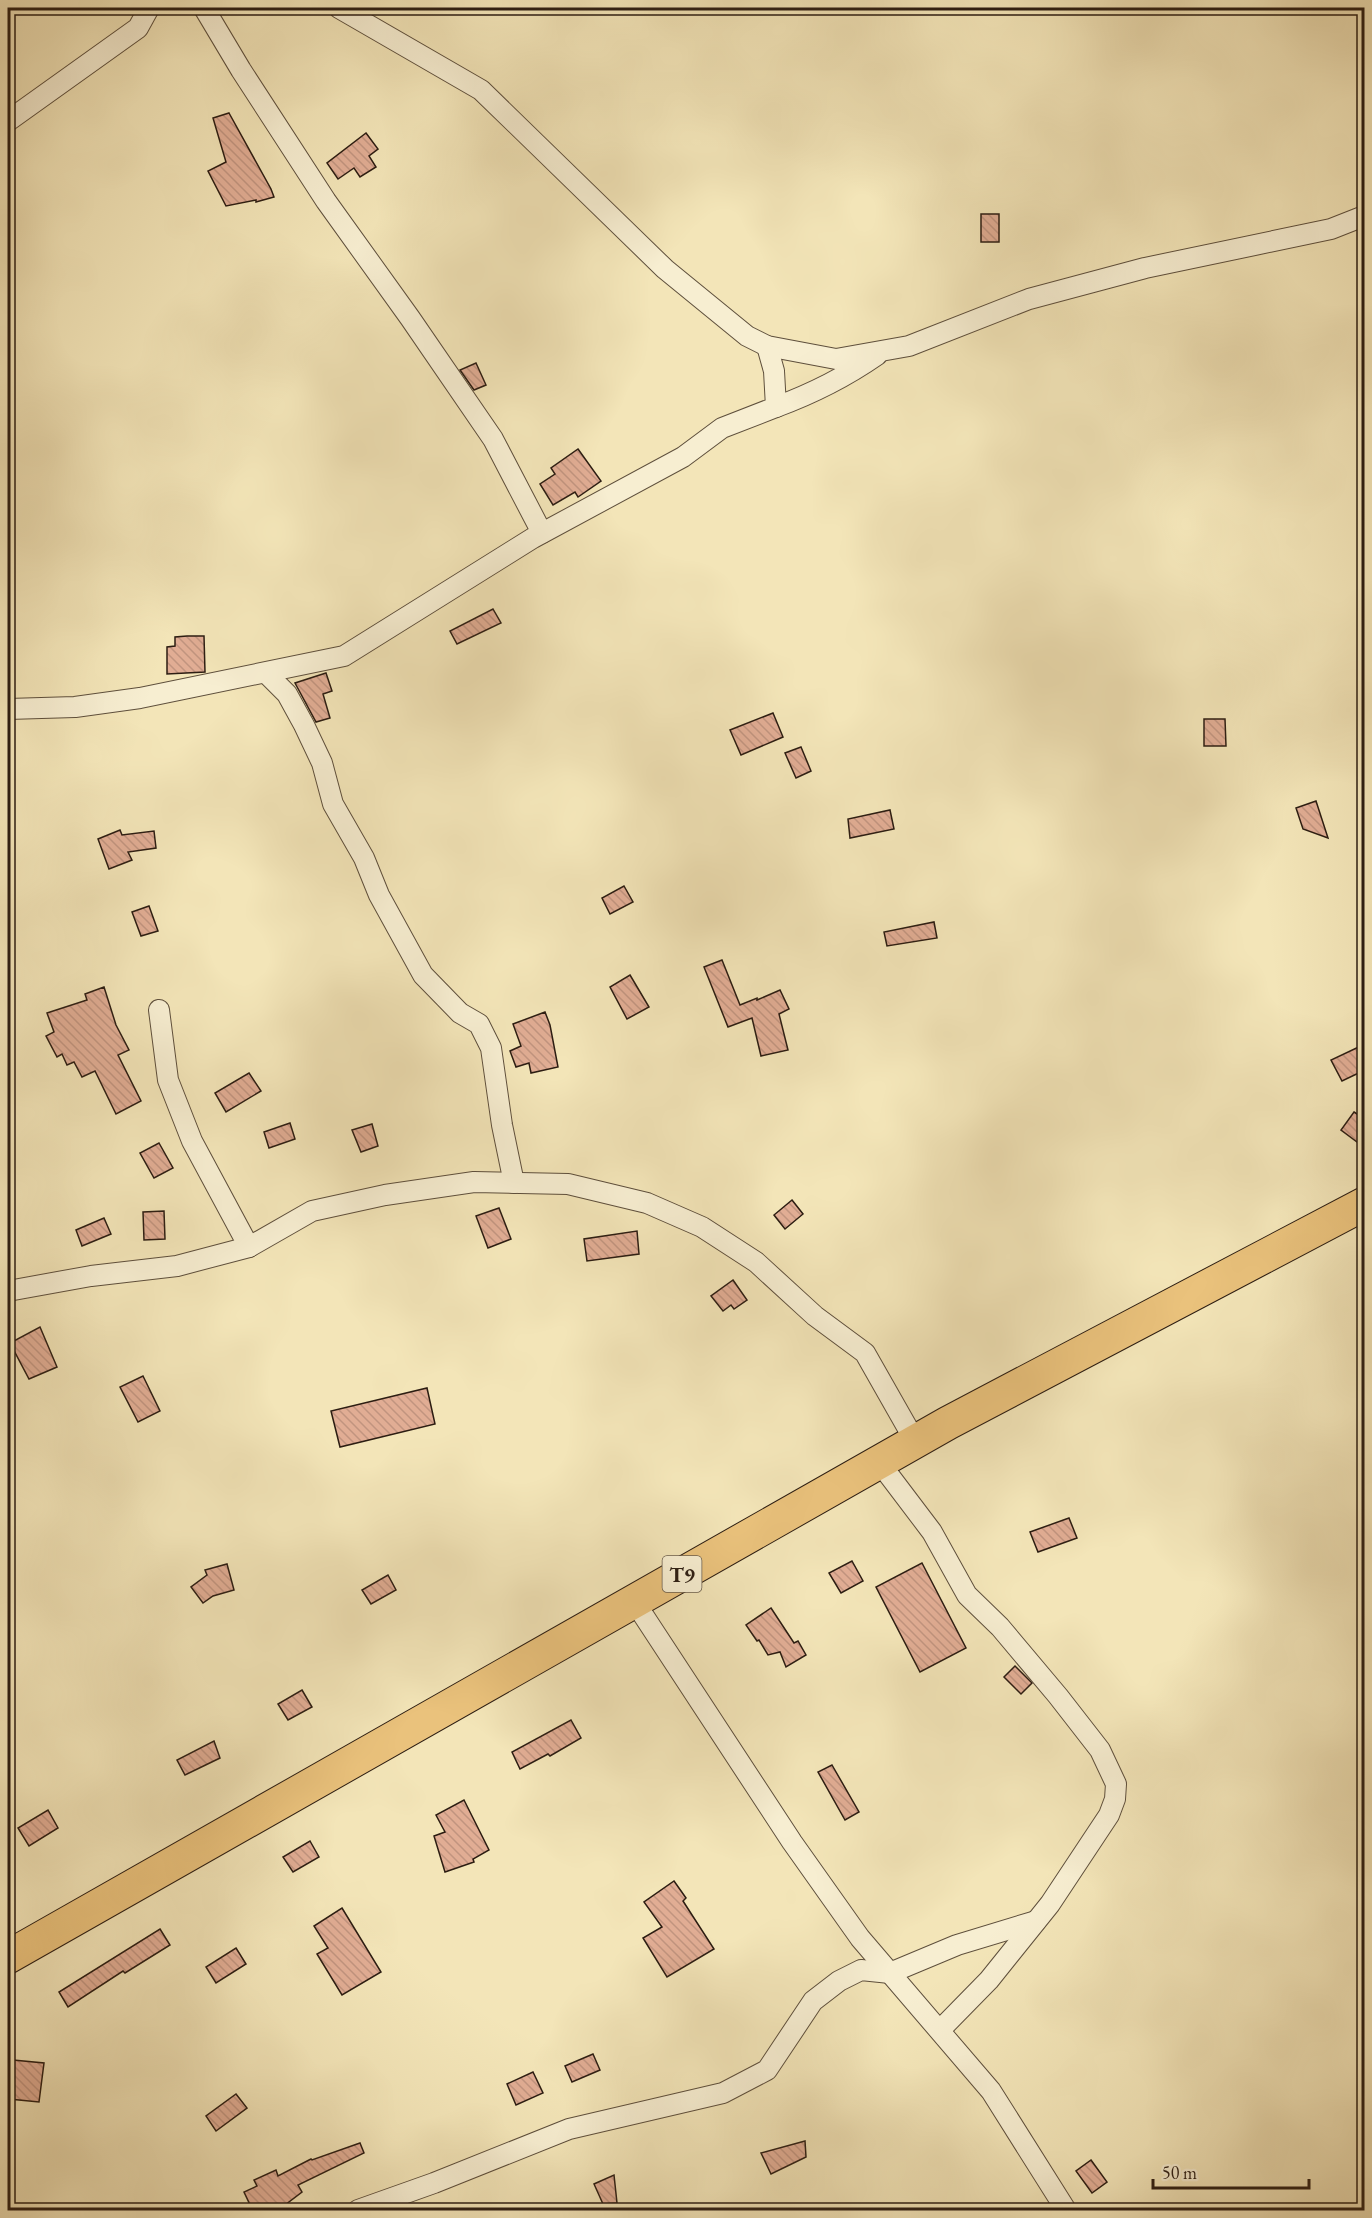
<svg xmlns="http://www.w3.org/2000/svg" width="1372" height="2218" font-family="'EB Garamond',serif">
<defs>
<pattern id="building-back-hatch" width="6" height="6" patternUnits="userSpaceOnUse" patternTransform="scale(1.5)"><rect width="6" height="6" fill="#e1ad94"/><path d="M-1 5l2 2M0 0l6 6M5-1l2 2" fill="none" stroke="#c1947f"/></pattern>
</defs>
<rect width="100%" height="100%" fill="#f3e5b8"/>
<filter id="stains"><feTurbulence type="fractalNoise" baseFrequency=".00333" numOctaves="4"/><feColorMatrix values="0 0 0 0 .2 0 0 0 0 .09 0 0 0 0 .02 0 0 0 .5 -.17"/></filter>
<radialGradient id="worn" r=".72"><stop offset=".6" stop-color="#630" stop-opacity="0"/><stop offset="1" stop-color="#630" stop-opacity=".3"/></radialGradient>
<g fill="url(#building-back-hatch)" stroke="#2c1d12" stroke-width="1.5">
<polygon points="229,113 271,189 274,197 256,202 256,200 226,206 208,171 226,162 213,118"/>
<polygon points="366,133 378,149 369,156 376,167 360,177 354,168 338,179 327,163"/>
<rect x="981" y="214" width="18" height="28"/>
<polygon points="476,363 486,385 474,390 460,370"/>
<polygon points="578,449 601,481 578,497 575,492 553,505 540,484 555,474 551,468"/>
<polygon points="493,609 501,623 457,644 450,631"/>
<polygon points="187,636 204,636 205,672 167,674 167,647 175,646 175,637"/>
<polygon points="326,673 332,691 323,694 330,718 316,722 295,683"/>
<polygon points="773,713 783,737 741,755 730,730"/>
<polygon points="1204,719 1225,719 1226,746 1204,746"/>
<polygon points="801,747 811,771 796,778 785,753"/>
<polygon points="1316,801 1328,838 1303,829 1296,808"/>
<polygon points="890,810 894,829 850,838 848,819"/>
<polygon points="120,830 122,835 154,831 156,848 128,852 132,860 109,869 98,839"/>
<polygon points="624,886 633,902 610,914 602,898"/>
<polygon points="149,906 158,931 141,936 132,912"/>
<polygon points="934,922 937,938 887,946 884,932"/>
<polygon points="722,960 740,1005 757,998 757,1000 780,990 789,1009 779,1014 788,1050 761,1056 752,1018 728,1027 704,967"/>
<polygon points="630,975 649,1007 627,1019 610,987"/>
<polygon points="104,987 116,1025 129,1050 118,1055 141,1101 116,1114 95,1071 82,1077 74,1062 67,1065 62,1054 57,1057 46,1036 54,1032 47,1013 87,1000 85,994"/>
<polygon points="545,1012 550,1025 558,1067 531,1073 529,1063 516,1067 510,1051 521,1046 513,1024"/>
<polygon points="1365,1044 1365,1070 1342,1081 1331,1060"/>
<polygon points="249,1073 261,1091 226,1112 215,1093"/>
<polygon points="1354,1112 1365,1119 1365,1131 1357,1142 1341,1130"/>
<polygon points="290,1123 295,1139 269,1148 264,1132"/>
<polygon points="372,1124 378,1146 361,1152 352,1130"/>
<polygon points="159,1143 173,1168 154,1178 140,1153"/>
<polygon points="792,1200 803,1214 785,1229 774,1215"/>
<polygon points="499,1208 511,1239 488,1248 476,1216"/>
<polygon points="164,1211 165,1239 144,1240 143,1212"/>
<polygon points="104,1218 111,1234 82,1246 76,1230"/>
<polygon points="637,1231 639,1254 587,1261 584,1239"/>
<polygon points="733,1280 747,1300 734,1309 731,1305 723,1311 711,1296"/>
<polygon points="40,1327 57,1367 29,1379 10,1343"/>
<polygon points="143,1376 160,1411 138,1422 120,1387"/>
<polygon points="427,1388 435,1424 340,1447 331,1411"/>
<polygon points="1069,1518 1077,1538 1038,1552 1030,1532"/>
<polygon points="852,1561 863,1581 841,1593 829,1573"/>
<polygon points="922,1563 966,1648 920,1672 876,1587"/>
<polygon points="227,1564 234,1590 213,1596 203,1603 191,1587 207,1575 205,1570"/>
<polygon points="388,1575 396,1590 371,1604 362,1590"/>
<polygon points="771,1608 794,1643 798,1641 806,1655 786,1667 780,1652 768,1655 759,1640 757,1641 746,1625"/>
<polygon points="1015,1666 1032,1683 1021,1694 1004,1677"/>
<polygon points="302,1690 312,1707 288,1720 278,1704"/>
<polygon points="571,1720 581,1738 550,1756 548,1754 520,1769 512,1752"/>
<polygon points="214,1741 220,1758 185,1775 177,1760"/>
<polygon points="832,1765 859,1812 845,1820 818,1772"/>
<polygon points="464,1800 489,1850 473,1859 474,1862 445,1872 434,1836 445,1832 436,1815"/>
<polygon points="48,1810 58,1828 29,1846 18,1828"/>
<polygon points="310,1841 319,1857 293,1872 283,1857"/>
<polygon points="674,1881 686,1898 683,1901 714,1949 667,1977 643,1938 662,1927 644,1902"/>
<polygon points="342,1908 381,1972 342,1995 317,1954 328,1948 314,1926"/>
<polygon points="160,1929 170,1945 125,1973 123,1971 68,2007 59,1992"/>
<polygon points="236,1948 246,1964 216,1983 206,1967"/>
<polygon points="593,2054 600,2070 572,2082 565,2066"/>
<polygon points="13,2060 44,2063 39,2102 9,2099"/>
<polygon points="533,2072 543,2093 516,2105 507,2084"/>
<polygon points="236,2094 247,2108 216,2131 206,2116"/>
<polygon points="805,2141 806,2157 771,2174 761,2153"/>
<polygon points="360,2143 364,2153 298,2185 302,2192 277,2211 274,2211 269,2204 253,2211 244,2192 257,2186 254,2180 276,2170 278,2176 311,2159 312,2160"/>
<polygon points="1091,2160 1107,2182 1092,2193 1076,2171"/>
<polygon points="614,2175 617,2203 603,2204 594,2184"/>
</g>
<g fill="none" stroke-linecap="round" stroke-linejoin="round">
<g stroke="#5e4f3c" stroke-width="22">
<g id="street">
<polyline points="204,8 241,70 326,201 410,318 493,439 542,533"/>
<polyline points="339,8 481,90 665,269 747,336 767,346 836,359 909,346 1029,299 1145,268 1331,229 1364,216"/>
<polyline points="8,121 138,28 149,8"/>
<path d="M776 407C814 393 844 378 877 355"/>
<polyline points="266,673 287,694 304,725 322,763 333,804 364,858 379,895 423,975 460,1013 479,1024 491,1048 502,1125 514,1183"/>
<polyline points="8,709 75,707 140,698 344,656 533,538 683,457 722,428 776,407 774,371 767,346"/>
<polyline points="159,1010 168,1080 192,1141 249,1247"/>
<polyline points="8,1291 91,1276 177,1266 249,1247 312,1211 385,1195 474,1182 568,1184 647,1203 702,1227 756,1262 815,1316 865,1353 915,1441"/>
<polyline points="879,1462 932,1532 967,1595 1000,1627 1058,1696 1100,1750 1116,1784 1115,1799 1109,1815 1050,1904 989,1980 940,2030"/>
<polyline points="634,1601 792,1842 860,1938 991,2091 1066,2210"/>
<polyline points="358,2210 434,2183 569,2129 723,2093 767,2070 813,2001 839,1981 861,1970 890,1973 957,1945 1036,1921"/>
</g>
</g>
<g stroke="#2c1d12" stroke-width="35">
<polyline id="highway" points="8,1957 948,1423 1364,1204"/>
</g>
<use href="#street" stroke="#f7eed1" stroke-width="20"/>
<use href="#highway" stroke="#eac27c" stroke-width="33"/>
</g>
<g text-anchor="middle" dominant-baseline="central" stroke-width="4.5" stroke-linejoin="round" paint-order="stroke">
<rect fill="#f7eed1" stroke="#695c4b" stroke-width="1.5" x="662.5" y="1556" width="39" height="36" rx="4.5"/>
<g font-size="21" font-weight="bold" fill="#2c1d12">
<text x="682" y="1574">T9</text>
</g>
</g>
<rect width="1372" height="2218" fill="none" stroke="#f3e5b8" stroke-width="30"/>
<rect x="9" y="9" width="1354" height="2200" fill="none" stroke="#2c1d12" stroke-width="3"/>
<rect x="15" y="15" width="1342" height="2188" fill="none" stroke="#2c1d12" stroke-width="1.5"/>
<path d="M1153 2179v9h156v-9" fill="none" stroke="#2c1d12" stroke-width="3"/>
<text x="1162" y="2179" font-size="18" fill="#2c1d12" stroke="#f7eed1" stroke-width="4.5" paint-order="stroke">50 m</text>
<rect width="100%" height="100%" filter="url(#stains)"/>
<rect width="100%" height="100%" fill="url(#worn)"/>
</svg>
